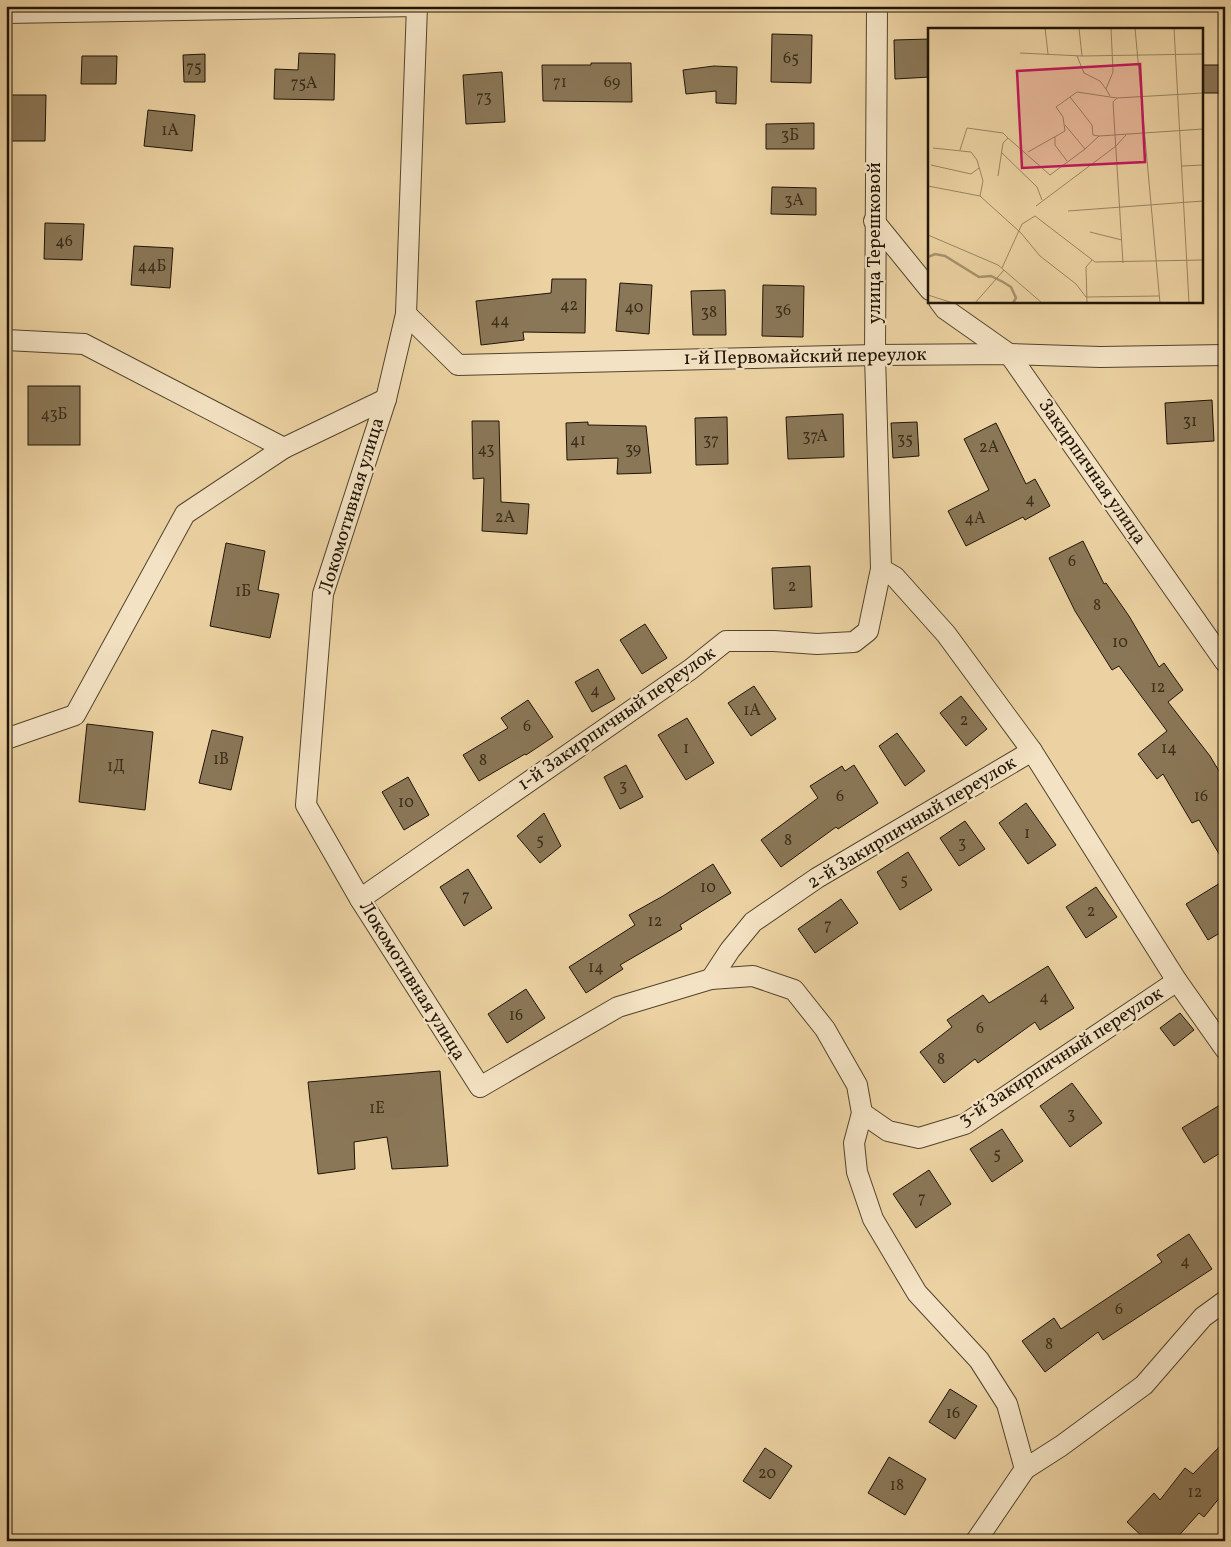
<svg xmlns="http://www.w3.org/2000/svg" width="1231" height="1547" font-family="Vollkorn,serif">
<rect width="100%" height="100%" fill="#ecd2a2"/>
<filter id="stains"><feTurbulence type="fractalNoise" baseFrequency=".004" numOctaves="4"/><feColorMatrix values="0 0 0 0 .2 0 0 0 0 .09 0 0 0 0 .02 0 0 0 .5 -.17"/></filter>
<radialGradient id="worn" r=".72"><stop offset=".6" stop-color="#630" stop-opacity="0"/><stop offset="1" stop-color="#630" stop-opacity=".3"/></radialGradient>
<g fill="#8a7757" stroke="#201506">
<polygon points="772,34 812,35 811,83 771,82"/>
<polygon points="930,39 930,77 895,79 894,40"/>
<polygon points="299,53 335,54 334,100 274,99 275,69 298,70"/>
<polygon points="205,54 205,82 184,82 183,55"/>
<polygon points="82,56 117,56 116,84 81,84"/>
<polygon points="591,63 631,63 632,102 543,101 542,65 591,65"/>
<rect x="1202" y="65" width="19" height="28"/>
<polygon points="714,66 737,67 736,104 716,103 716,91 686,94 683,70"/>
<polygon points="502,72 505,122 466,124 463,75"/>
<polygon points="6,95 46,95 45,141 6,141"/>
<polygon points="148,110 195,115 192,151 144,146"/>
<polygon points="814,123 814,149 766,149 766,124"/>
<polygon points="772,187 816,188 816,215 771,214"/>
<polygon points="45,223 84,224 82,260 44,259"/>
<polygon points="134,246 173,248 170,288 131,285"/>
<polygon points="552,279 586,279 585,333 523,332 524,340 481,345 476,301 551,293"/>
<polygon points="620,283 652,285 649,334 616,331"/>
<polygon points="763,285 804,286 803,337 762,336"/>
<polygon points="725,290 726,335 693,335 691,291"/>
<rect x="28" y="386" width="52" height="59"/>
<polygon points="1212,400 1214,441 1167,444 1165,403"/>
<polygon points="843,414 844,457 788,459 786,417"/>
<polygon points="727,417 728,464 696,465 695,418"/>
<polygon points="472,421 499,421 501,502 529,504 527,534 482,531 484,478 473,479"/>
<polygon points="588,422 588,425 646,426 651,473 617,474 618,458 567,460 566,423"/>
<polygon points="917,422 919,456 893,458 891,423"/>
<polygon points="996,423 1026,484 1035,479 1050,506 1025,520 1023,517 966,546 948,511 989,490 964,439"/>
<polygon points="1083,541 1104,584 1106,583 1129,616 1159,667 1164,663 1183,690 1168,702 1210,756 1225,781 1225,864 1199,820 1192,823 1163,774 1157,779 1138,754 1167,731 1119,666 1112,670 1075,611 1049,558"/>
<polygon points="226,543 265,551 258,590 279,594 270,638 210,626"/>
<polygon points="810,566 812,607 774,609 772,568"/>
<polygon points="645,624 667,658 642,674 620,640"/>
<polygon points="598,669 615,699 592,712 575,682"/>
<polygon points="754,686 776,719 751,736 728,703"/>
<polygon points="961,696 987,729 966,746 940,713"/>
<polygon points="528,700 553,737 526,755 525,754 479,781 463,755 508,728 501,718"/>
<polygon points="687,718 714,763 686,780 658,735"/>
<polygon points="87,724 153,732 145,810 79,802"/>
<polygon points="212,730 243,737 231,790 199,783"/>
<polygon points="897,733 925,771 905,786 879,746"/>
<polygon points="626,765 643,797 620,809 604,777"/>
<polygon points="854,765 878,803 838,829 836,827 781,867 761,840 818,798 810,786 842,766 845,771"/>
<polygon points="408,777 429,815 404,830 382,792"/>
<polygon points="1026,803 1056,845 1028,864 999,823"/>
<polygon points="544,813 561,846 540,863 517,836"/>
<polygon points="965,821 985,849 959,866 940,838"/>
<polygon points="908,852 932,890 900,910 877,872"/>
<polygon points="713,864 731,893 680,925 682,929 620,965 623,969 586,993 569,967 635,925 629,915 663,896"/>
<polygon points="468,869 492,908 464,926 440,887"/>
<polygon points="1225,880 1225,930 1208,940 1186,904"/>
<polygon points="1096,887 1117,917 1086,938 1066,907"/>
<polygon points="841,899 858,923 815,953 798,929"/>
<polygon points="1048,966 1074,1008 1040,1030 1035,1022 978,1063 975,1059 944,1083 920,1052 952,1027 947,1020 983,995 989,1003"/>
<polygon points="526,989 545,1018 507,1043 488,1014"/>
<polygon points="1180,1013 1194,1030 1174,1046 1160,1028"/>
<polygon points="440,1071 448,1166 392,1169 387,1137 354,1142 355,1169 318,1174 308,1082"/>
<polygon points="1072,1083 1102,1123 1070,1147 1040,1106"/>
<polygon points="1225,1102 1225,1150 1204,1163 1182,1128"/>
<polygon points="1002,1129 1023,1161 992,1182 970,1149"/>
<polygon points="929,1170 951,1204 916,1228 893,1194"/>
<polygon points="1189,1234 1212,1269 1103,1340 1098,1332 1045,1372 1022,1341 1054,1318 1061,1329 1162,1262 1157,1255"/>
<polygon points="950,1389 977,1406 955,1439 929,1422"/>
<polygon points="1225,1441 1225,1491 1204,1517 1199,1513 1174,1541 1147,1541 1127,1522 1154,1493 1160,1500 1185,1468 1193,1474"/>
<polygon points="765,1448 792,1466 770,1499 743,1481"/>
<polygon points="889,1457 926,1479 905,1515 868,1493"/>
</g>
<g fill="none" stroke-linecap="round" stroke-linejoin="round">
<g stroke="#53442d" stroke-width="22">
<g id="street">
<polyline points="6,13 417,6 406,314 386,399 323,594 306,805 360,899 480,1087 618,1007 711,979 753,976 794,990 825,1029 857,1085 862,1113 854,1143 857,1172 873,1219 917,1293 979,1360 1007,1404 1025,1469"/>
<polyline points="874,221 930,290"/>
<polyline points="939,301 945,309 1009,354 1225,662"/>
<polyline points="406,314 458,365 875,355 1009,354 1100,357 1225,355"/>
<polyline points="6,340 84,344 284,448 386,399"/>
<polyline points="6,739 75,715 185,514 284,448"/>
<polyline points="1032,751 1177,981 1225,1049"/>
<polyline points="360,899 691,669 726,641 774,641 817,644 854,642 868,631 881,569 875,355 877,6"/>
<polyline points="711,979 730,950 753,922 817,878 1032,751 946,634 895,577 881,569"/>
<polyline points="862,1113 888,1131 919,1138 965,1124 1177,981"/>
<polyline points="976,1541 1025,1469 1061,1446 1144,1385 1203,1317 1225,1301"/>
</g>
</g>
<use href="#street" stroke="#f3e2c3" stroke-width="20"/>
</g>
<g text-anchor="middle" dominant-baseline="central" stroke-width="4.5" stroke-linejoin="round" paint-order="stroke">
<g font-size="16" fill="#3a2e1a">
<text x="791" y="59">65</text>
<text x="194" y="68">75</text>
<text x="560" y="83">71</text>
<text x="612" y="83">69</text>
<text x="304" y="84">75А</text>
<text x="484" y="98">73</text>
<text x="170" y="131">1А</text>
<text x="790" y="136">3Б</text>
<text x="794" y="201">3А</text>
<text x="64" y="242">46</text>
<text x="152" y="267">44Б</text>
<text x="569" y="306">42</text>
<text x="634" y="308">40</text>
<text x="783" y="311">36</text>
<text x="709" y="313">38</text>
<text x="500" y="321">44</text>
<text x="54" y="415">43Б</text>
<text x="1190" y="422">31</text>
<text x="815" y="437">37А</text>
<text x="905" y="440">35</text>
<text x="578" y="441">41</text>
<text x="711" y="441">37</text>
<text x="989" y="448">2А</text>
<text x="486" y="450">43</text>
<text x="633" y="450">39</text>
<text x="1030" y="500">4</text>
<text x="505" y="518">2А</text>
<text x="975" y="519">4А</text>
<text x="1072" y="562">6</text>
<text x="792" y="587">2</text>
<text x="243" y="592">1Б</text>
<text x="1097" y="606">8</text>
<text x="1120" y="643">10</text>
<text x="1158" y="688">12</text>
<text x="595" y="691">4</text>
<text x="752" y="711">1А</text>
<text x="964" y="721">2</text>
<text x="527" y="727">6</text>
<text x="686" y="749">1</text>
<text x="1169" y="749">14</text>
<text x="221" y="760">1В</text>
<text x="483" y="761">8</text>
<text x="116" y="767">1Д</text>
<text x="623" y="787">3</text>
<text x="840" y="797">6</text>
<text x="1201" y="797">16</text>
<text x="406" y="803">10</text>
<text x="1027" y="834">1</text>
<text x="540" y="841">5</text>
<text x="788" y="841">8</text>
<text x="962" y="844">3</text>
<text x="904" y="881">5</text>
<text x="708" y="888">10</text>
<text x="466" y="897">7</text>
<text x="1091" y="912">2</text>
<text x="655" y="922">12</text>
<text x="828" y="926">7</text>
<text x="596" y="968">14</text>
<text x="1044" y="998">4</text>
<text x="516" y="1016">16</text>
<text x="980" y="1029">6</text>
<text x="941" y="1060">8</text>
<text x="377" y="1109">1Е</text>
<text x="1071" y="1115">3</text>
<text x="997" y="1155">5</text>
<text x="922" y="1199">7</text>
<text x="1185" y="1262">4</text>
<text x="1119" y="1310">6</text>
<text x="1049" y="1345">8</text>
<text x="953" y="1414">16</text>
<text x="767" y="1474">20</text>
<text x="897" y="1486">18</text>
<text x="1195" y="1493">12</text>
</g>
<g font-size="19" fill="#201506" stroke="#f3e2c3">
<text transform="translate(875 243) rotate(-90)">улица Терешковой</text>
<text transform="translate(805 357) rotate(-1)">1-й Первомайский переулок</text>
<text transform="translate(1092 472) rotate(55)">Закирпичная улица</text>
<text transform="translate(352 506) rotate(-73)">Локомотивная улица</text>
<text transform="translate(617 719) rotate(-35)">1-й Закирпичный переулок</text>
<text transform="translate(912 823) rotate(-31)">2-й Закирпичный переулок</text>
<text transform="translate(412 981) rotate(58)">Локомотивная улица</text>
<text transform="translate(1061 1057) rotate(-33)">3-й Закирпичный переулок</text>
</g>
</g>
<g transform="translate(928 28)">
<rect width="275" height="275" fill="#ecd2a2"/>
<path fill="none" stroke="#a7926d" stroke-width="2.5" d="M0 229 7 226 17 228 51 249 63 248 75 254 83 259 88 270 85 275"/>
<path fill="none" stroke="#9a8664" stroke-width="1" d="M117 0 120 26M151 0 154 28M207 0 232 275M246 0 261 275M92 25 154 28 275 26M149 28 156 45 172 53 178 61M182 68 178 61 185 44 183 0M142 69 164 97 165 107 171 108M189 70 185 74 195 235M137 97 157 121 171 108M171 108 275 101M127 109V117L139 133M80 110 122 147 157 121M5 120 43 124 49 132 55 153 52 168M32 122 39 100 75 105 80 110 75 115 70 148M100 124 137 103 135 89 128 79 149 64 189 70 275 65M74 125 109 159 114 172M3 137 43 146 51 140M254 138 275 137M0 158 52 168 93 205 112 228 148 256 158 269 231 268M108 178 188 118 198 107M140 183 275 173M162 204 194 212M0 207 70 237 114 275M74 240 94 196 107 188 167 234 275 232M0 267 25 275M47 275 76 242M159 275 158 239 164 232"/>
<path fill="#c2185b" fill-opacity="0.15" stroke="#c2185b" stroke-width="2.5" d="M212 36 217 134 94 140 89 43Z"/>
<rect width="275" height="275" fill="none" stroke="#201506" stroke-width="2.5"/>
</g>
<rect width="1231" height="1547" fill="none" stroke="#ecd2a2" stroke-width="25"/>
<rect x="8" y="8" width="1216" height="1532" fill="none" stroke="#201506" stroke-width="2.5"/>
<rect x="12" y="12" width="1206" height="1522" fill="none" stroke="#201506"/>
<rect width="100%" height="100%" filter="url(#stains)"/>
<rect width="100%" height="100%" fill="url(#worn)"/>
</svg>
